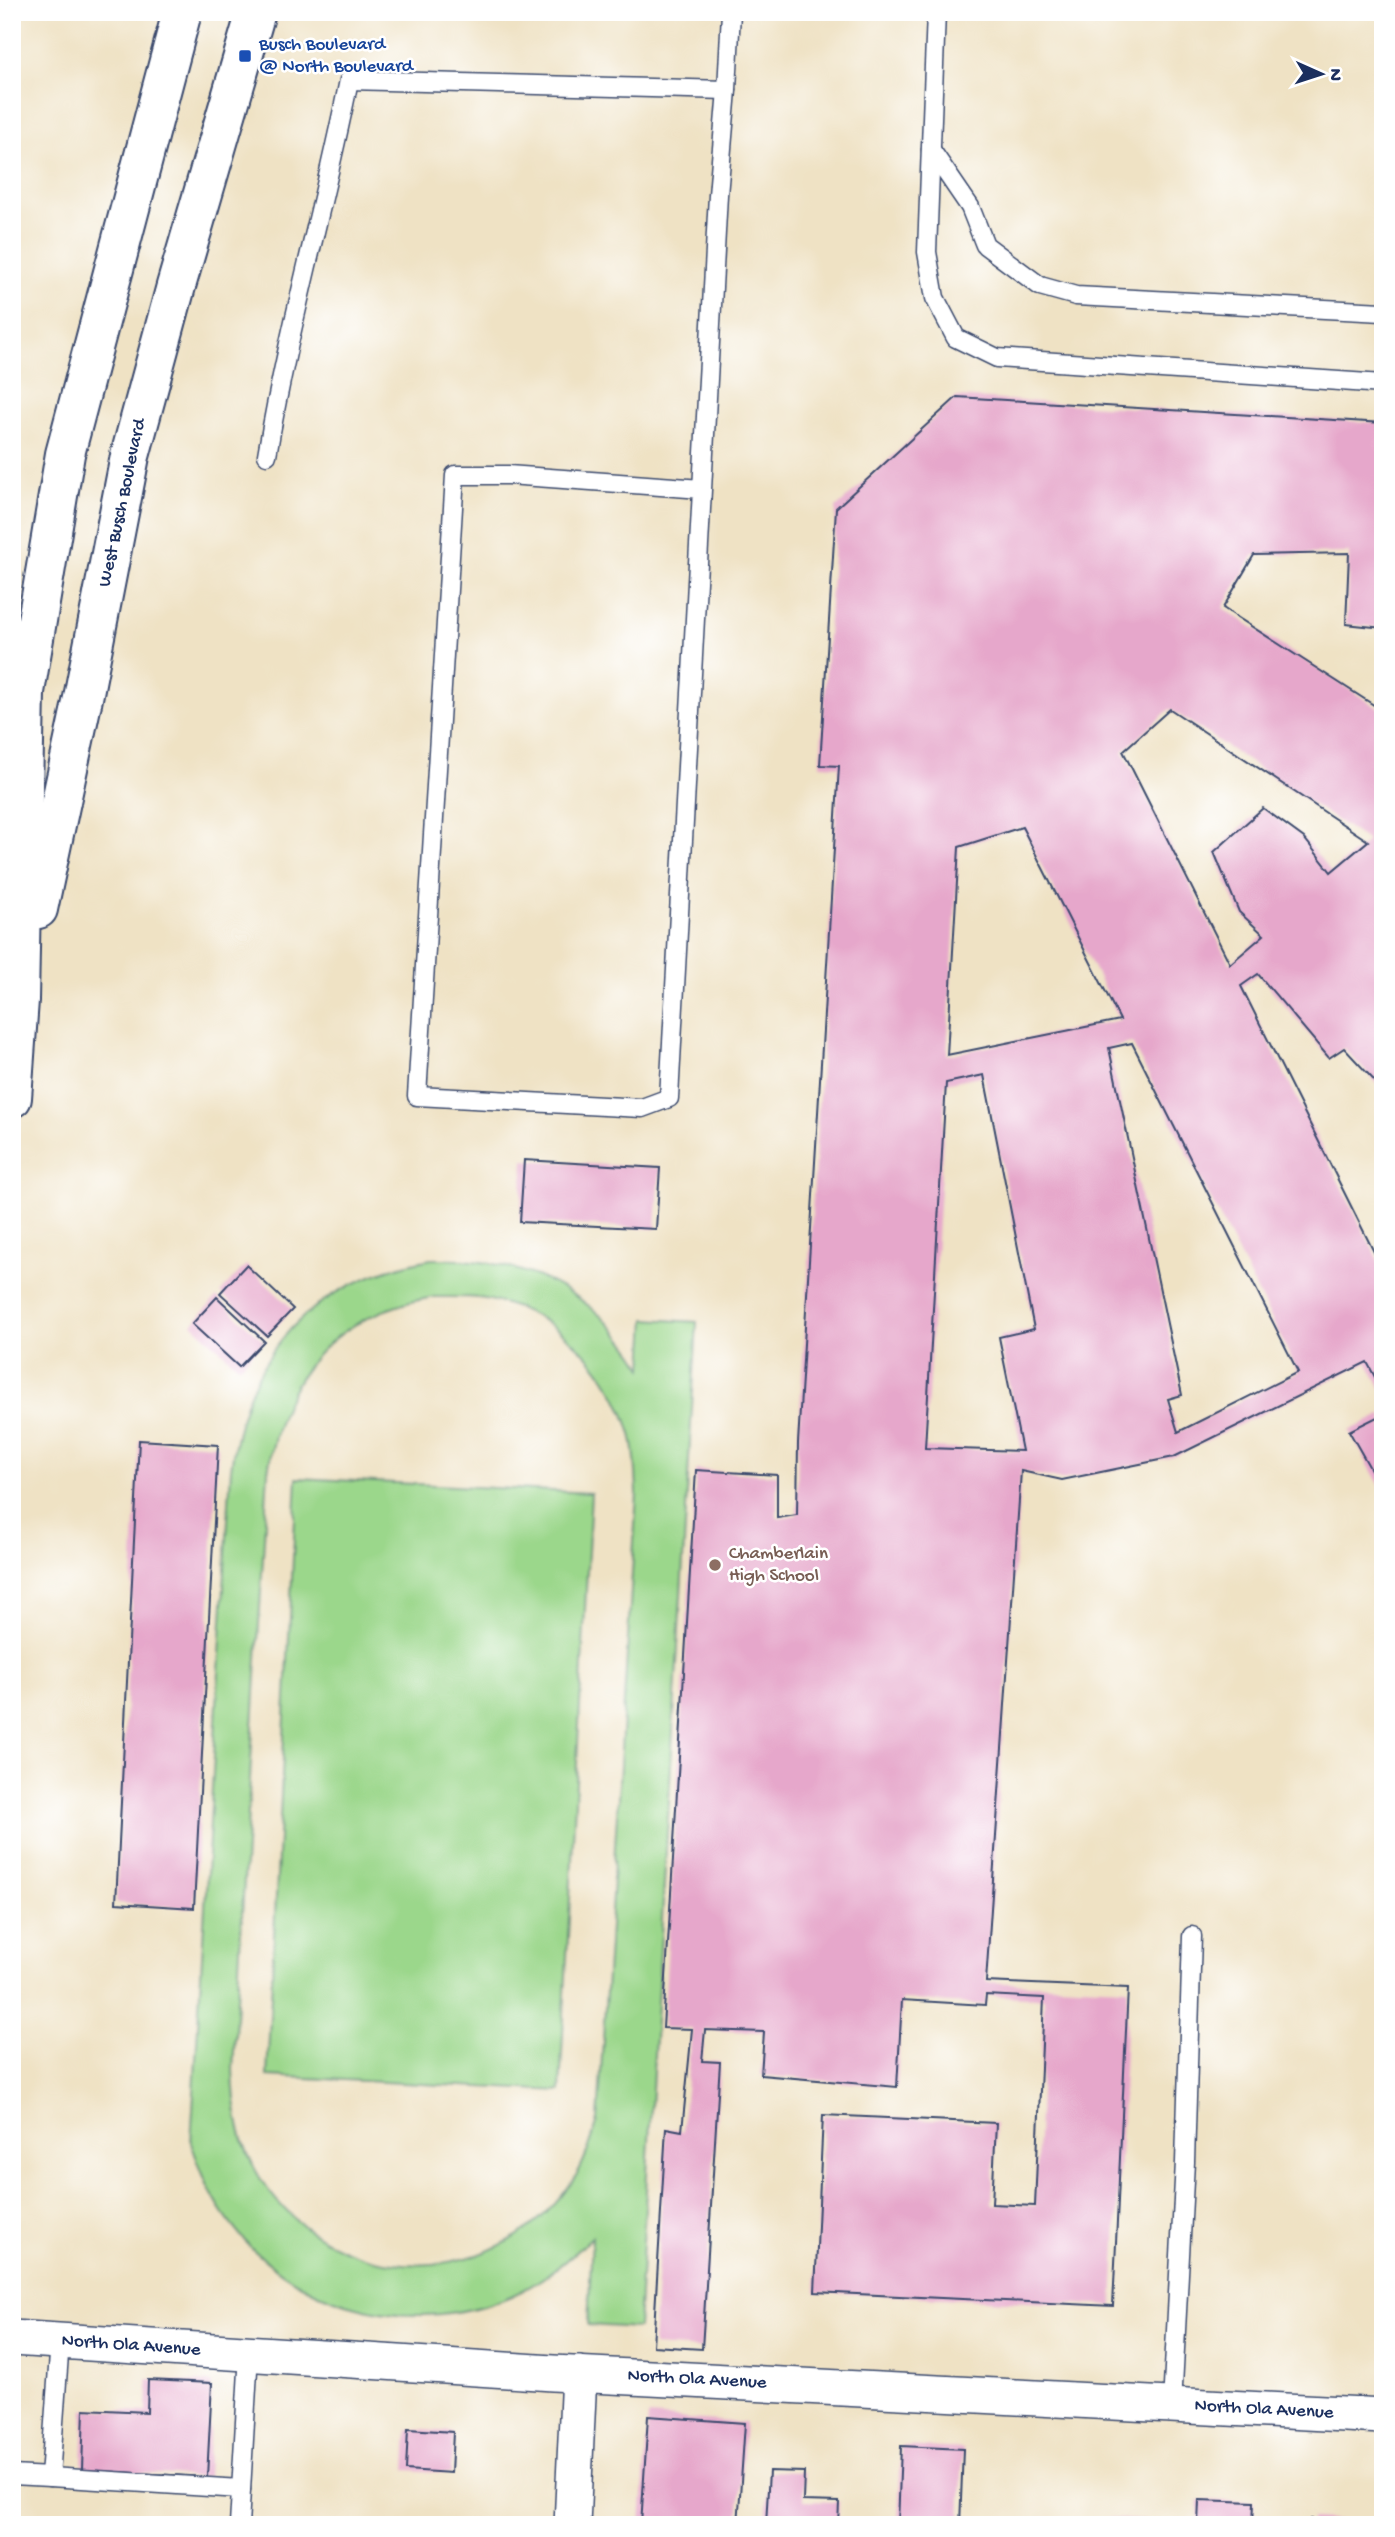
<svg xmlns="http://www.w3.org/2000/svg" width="1395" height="2537" font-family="'Gochi Hand',sans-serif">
<rect width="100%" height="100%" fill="#fff"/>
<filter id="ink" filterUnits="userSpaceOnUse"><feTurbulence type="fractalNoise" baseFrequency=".0143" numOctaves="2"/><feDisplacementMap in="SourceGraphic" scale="14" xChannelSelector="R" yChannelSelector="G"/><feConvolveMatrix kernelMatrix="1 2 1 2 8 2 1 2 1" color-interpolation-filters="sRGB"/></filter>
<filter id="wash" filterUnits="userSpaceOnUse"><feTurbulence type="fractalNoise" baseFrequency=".00686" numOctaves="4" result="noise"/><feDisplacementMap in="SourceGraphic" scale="28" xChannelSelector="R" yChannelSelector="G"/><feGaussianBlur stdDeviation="1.57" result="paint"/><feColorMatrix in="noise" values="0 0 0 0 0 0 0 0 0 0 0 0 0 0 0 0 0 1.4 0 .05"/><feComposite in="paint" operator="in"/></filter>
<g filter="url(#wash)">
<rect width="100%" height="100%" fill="#efe2c4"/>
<g fill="#9bd78b" stroke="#5b8374" stroke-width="2" fill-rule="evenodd">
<path d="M431 1259C522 1258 594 1288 643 1368L646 1319 697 1322 638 2328 588 2325 592 2237C567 2260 542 2283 511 2296 407 2341 279 2304 219 2207 207 2187 199 2165 191 2143L231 1469C246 1349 313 1281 431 1259ZM434 1297C454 1297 474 1296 494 1301 560 1316 612 1369 631 1434 636 1453 636 1473 637 1493L598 2120C592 2138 587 2157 577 2174 506 2292 337 2295 262 2181 240 2147 234 2109 233 2069L268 1471C282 1372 335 1314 434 1297Z"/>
<polygon points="297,1478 591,1493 560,2091 267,2076"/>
</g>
<g id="blocks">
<g fill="#e6a7cb" fill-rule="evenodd">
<path d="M957 397 1383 423V628L1346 624 1349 553 1254 555 1223 608 1383 711V1090L1344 1048 1329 1058 1258 974 1241 986 1383 1270V1392L1367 1362 1174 1457 1062 1480 1021 1471 986 1982 1128 1988 1113 2306 815 2292 823 2115 996 2123 992 2204 1035 2206 1044 1998 986 1995 985 2005 902 2000 897 2087 761 2075 764 2032 705 2030 702 2061 720 2062 702 2349 653 2346 666 2128 682 2131 692 2029 663 2028 696 1470 777 1475V1518L797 1515 798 1443 839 766 820 765 836 508ZM1170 709 1368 841 1331 872 1304 838 1263 808 1214 852 1239 912 1264 935 1230 964 1123 751ZM1022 827 1120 1020 947 1055 959 847ZM1132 1043 1298 1372 1178 1432 1168 1399 1182 1395 1109 1048ZM984 1075 1034 1329 999 1337 1022 1451 925 1448 946 1083Z"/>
<polygon points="524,1160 660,1168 656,1229 520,1222"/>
<polygon points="246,1265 293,1309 267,1336 220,1293"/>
<polygon points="217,1297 264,1341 239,1367 192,1324"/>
<polygon points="1383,1414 1383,1491 1349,1431"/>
<polygon points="139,1440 218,1445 194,1908 116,1903"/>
<polygon points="148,2380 212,2383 207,2477 82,2470 84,2409 147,2412"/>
<polygon points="648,2416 745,2423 738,2525 641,2525"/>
<polygon points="408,2429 453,2432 451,2473 406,2470"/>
<polygon points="901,2446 963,2449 960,2525 898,2525"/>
<polygon points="769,2471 804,2472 803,2501 839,2502 838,2525 766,2525"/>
<polygon points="1199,2500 1254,2502 1253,2525 1198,2525"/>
<polygon points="12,2518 90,2523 90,2525 12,2525"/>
<polygon points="1097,2518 1173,2522 1173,2525 1097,2525"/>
<polygon points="1311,2519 1380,2523 1380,2525 1311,2525"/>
</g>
</g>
</g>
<g filter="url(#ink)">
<use href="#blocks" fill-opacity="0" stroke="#3b4a6d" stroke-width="2"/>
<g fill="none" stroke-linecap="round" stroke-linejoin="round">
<g stroke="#3b4a6d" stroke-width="21">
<g id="lane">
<polyline points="936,12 927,252 935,298 956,338 997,358 1383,384"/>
<polyline points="931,150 970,207 985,245 1040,286 1076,296 1383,312"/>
<path d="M267 455C288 329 324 206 349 80L727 90"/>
<polyline points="702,489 508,475 455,475 417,1096 642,1108 669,1098 718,195 727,90 731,12"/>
<polyline points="1172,2405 1185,2162 1192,1936"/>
<polyline points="12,2475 50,2477 60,2341"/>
<polyline points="50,2477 241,2489"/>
<polyline points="239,2525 249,2353"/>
</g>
</g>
<g stroke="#3b4a6d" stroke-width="38">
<g id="street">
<polyline points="12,2338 553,2373 1383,2416"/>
<polyline points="572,2525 579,2374"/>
</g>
</g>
<g stroke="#3b4a6d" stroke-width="42">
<g id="primary">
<polyline points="38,909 83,698 130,456 176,286 256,12"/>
<polyline points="12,1098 19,1000 25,692 65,454 182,12"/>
</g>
</g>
<use href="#lane" stroke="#fff" stroke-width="18"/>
<use href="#street" stroke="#fff" stroke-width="35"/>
<use href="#primary" stroke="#fff" stroke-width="38"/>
</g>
</g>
<rect fill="#1a4fb4" stroke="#fff" stroke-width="2.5" x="238" y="49" width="14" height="14" rx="3.5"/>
<circle fill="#8d6e63" stroke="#fff" stroke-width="2.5" cx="715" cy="1565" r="7"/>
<g text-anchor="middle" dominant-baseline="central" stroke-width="5" stroke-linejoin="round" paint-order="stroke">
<g font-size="19" fill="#164399" stroke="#fff" text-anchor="start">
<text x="259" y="45">Busch Boulevard<tspan x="259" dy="22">@ North Boulevard</tspan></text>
</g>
<g font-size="19" fill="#1b2f5e" stroke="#fff">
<text transform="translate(123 503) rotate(-78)">West Busch Boulevard</text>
<text transform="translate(131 2346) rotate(4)">North Ola Avenue</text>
<text transform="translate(697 2380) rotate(3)">North Ola Avenue</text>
<text transform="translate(1264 2410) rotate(3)">North Ola Avenue</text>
</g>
<g font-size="19" fill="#785e54" stroke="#fff" text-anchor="start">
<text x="729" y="1554">Chamberlain<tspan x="729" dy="22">High School</tspan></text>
</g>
</g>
<rect width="1395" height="2537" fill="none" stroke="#fff" stroke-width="42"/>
<g transform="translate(1321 74) rotate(93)" stroke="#ffffff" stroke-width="5" paint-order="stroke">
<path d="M0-5L12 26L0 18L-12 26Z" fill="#1b2f5e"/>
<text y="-10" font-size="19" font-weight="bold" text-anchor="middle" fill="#1b2f5e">N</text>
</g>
</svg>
